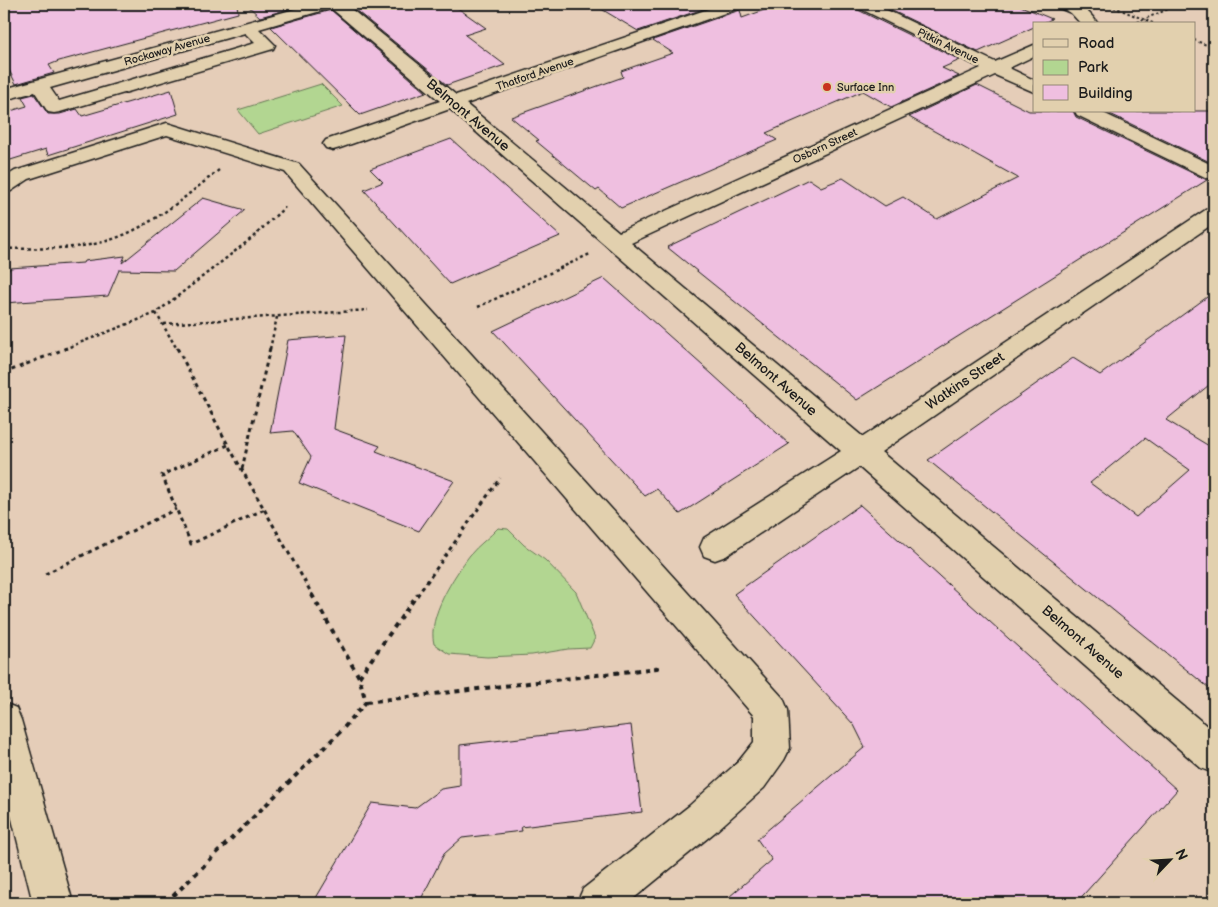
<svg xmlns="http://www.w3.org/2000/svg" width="1218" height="907" font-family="'Balsamiq Sans',sans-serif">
<rect width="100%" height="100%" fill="#e5cdb8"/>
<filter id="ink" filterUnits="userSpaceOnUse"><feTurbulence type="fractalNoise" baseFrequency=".02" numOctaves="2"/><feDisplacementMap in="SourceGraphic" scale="10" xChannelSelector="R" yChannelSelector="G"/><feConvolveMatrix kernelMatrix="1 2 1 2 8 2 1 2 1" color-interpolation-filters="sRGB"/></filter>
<g filter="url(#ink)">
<g fill="#b2d691" stroke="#677956">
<polygon points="321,84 343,106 258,134 238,110"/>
<path d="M498 528 508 529 524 545 545 560 576 592 595 638 590 648 568 649 532 655 487 657 449 654 434 644C427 617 454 576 470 555 478 545 490 537 498 528Z"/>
</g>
<g fill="#efbfe0" stroke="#1c1c1c" fill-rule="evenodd">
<polygon points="4,4 237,4 238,13 59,61 49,65 54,73 16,84 4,60"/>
<polygon points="246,4 307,4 260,17"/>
<polygon points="348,4 452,4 486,28 465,35 505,65 447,85"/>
<polygon points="593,4 718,4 638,31"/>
<polygon points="781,4 852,4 856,9 960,60 942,68 959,76 891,107 863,91 766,133 777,140 621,208 599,189 596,191 536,141 539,140 511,117 623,77 621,71 673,53 653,40 740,10 742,18"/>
<polygon points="878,4 1016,4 1052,19 1041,24 1034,24 1034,27 978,52"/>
<polygon points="331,10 426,92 360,115 271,27"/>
<polygon points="977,85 1029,111 1073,111 1076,117 1207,180 857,400 667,247 809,179 821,187 843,178 885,206 903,197 937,219 1018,178 909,117"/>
<polygon points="171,90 178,114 48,155 46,149 4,162 4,113 27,106 22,97 34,94 48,114 60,114 77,109 82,116"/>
<polygon points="1104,111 1214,111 1214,164"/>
<polygon points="451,139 560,236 450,284 364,190 383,182 370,169"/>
<polygon points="203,198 245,210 174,271 119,270 108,296 4,303 4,279 10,268 83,263 84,261 125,256 122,263"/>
<polygon points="604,278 712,374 789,444 680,514 657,489 645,496 493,331"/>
<path d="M1214 292V381L1166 420 1214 449V692L928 460 1073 358 1100 375ZM1145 438 1190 470 1136 517 1090 483Z"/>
<polygon points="346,335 334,429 380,446 376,451 454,481 419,531 299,483 311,457 293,431 270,433 288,340"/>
<polygon points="860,505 1177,790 1076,903 722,903 772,860 757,839 865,747 854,725 734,594"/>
<polygon points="631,725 642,812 521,827 522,831 462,838 444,854 419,903 313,903 372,803 415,808 441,789 460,786 460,745"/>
</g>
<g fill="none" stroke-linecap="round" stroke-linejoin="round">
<g stroke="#1c1c1c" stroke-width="3">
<g id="minor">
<path d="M313 4H345L456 95 723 4H745L742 7 466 104 619 232 981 68 857 7 854 4H874L995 62 1034 45V56L1009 68 1034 80V92L995 75 631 243 863 437 1207 209 1214 208V223L881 452 1214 732V773L1201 768 859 467 726 556 715 560 704 556 700 547 704 538 841 451 450 109 340 148 333 150 326 148 323 144 326 140 440 101 331 8 259 29 275 45 273 49 60 112 54 113 48 112 35 92 4 100V89ZM245 33 255 43 59 101 50 88Z"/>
<path d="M1054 4C1076 3 1085 5 1098 24H1081L1071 13 1057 7Z"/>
<polygon points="1075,111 1099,111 1214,166 1214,180 1207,178 1077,115"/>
<polygon points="167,123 299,164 783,698 788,710 790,748 784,760 764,788 715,832 628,903 577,903 583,889 689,806 738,762 754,742 754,716 285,172 167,135 29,179 11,191 4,193 4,178 15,171"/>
<polygon points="4,703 16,708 21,720 73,903 33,903 4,787"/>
</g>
</g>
<g stroke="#1c1c1c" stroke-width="2" stroke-dasharray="2.5 2.5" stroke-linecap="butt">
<polyline points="1109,5 1155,24"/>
<polyline points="1133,24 1180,4"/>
<polyline points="1194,40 1214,48"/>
</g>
<g stroke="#1c1c1c" stroke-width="2.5" stroke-dasharray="3 3" stroke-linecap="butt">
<path d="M4 249C36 248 68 250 99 243 146 232 182 199 219 170"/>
<polyline points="478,307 590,254"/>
<polyline points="156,313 177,349"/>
<polyline points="164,324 368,310"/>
<polyline points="64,349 156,313 252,238 285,207"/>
<polyline points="270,349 277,317"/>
</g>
<g stroke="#1c1c1c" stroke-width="3" stroke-dasharray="4 4" stroke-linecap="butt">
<polyline points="177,348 228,445 313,596"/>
<polyline points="4,373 67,348"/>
<polyline points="228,445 162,475 191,544 265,509"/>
<polyline points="242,469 270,348"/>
<polyline points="45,574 176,509"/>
<polyline points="417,596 500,478"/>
</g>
<g stroke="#1c1c1c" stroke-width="4" stroke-dasharray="5 5" stroke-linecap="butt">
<polyline points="359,677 417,595"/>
<polyline points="366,702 657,668 659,662"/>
<polyline points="166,903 341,731 366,702 359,677 312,595"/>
</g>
<use href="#minor" fill="#e2d0ae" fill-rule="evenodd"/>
</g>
</g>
<circle fill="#c8321e" stroke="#e2d0ae" stroke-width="2" cx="827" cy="87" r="5"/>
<g text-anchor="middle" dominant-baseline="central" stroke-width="5" stroke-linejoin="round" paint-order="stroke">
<g font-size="11" fill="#1c1c1c" stroke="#e2d0ae">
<text transform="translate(948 46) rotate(26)">Pitkin Avenue</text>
<text transform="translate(167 50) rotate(-16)">Rockaway Avenue</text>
<text transform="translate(535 74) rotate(-19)">Thatford Avenue</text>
<text transform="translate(825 146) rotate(-25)">Osborn Street</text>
</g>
<g font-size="11" fill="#1c1c1c" stroke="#e2d0ae" text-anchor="start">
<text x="837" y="87">Surface Inn</text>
</g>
<g font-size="14" fill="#1c1c1c" stroke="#e2d0ae">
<text transform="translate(468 115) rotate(40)">Belmont Avenue</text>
<text transform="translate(776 379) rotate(41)">Belmont Avenue</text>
<text transform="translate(965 381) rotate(-34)">Watkins Street</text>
<text transform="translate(1083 642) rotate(41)">Belmont Avenue</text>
</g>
</g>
<rect width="1218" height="907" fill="none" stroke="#e2d0ae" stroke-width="20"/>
<rect x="10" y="10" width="1198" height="887" fill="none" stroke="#1c1c1c" stroke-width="2" filter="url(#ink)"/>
<rect x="1033" y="22" width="162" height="90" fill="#e2d0ae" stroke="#938874"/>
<rect x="1043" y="39" width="25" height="8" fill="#e2d0ae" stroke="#938874"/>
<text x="1078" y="48" font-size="15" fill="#1c1c1c">Road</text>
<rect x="1043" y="60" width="25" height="15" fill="#b2d691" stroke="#938874"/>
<text x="1078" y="72" font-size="15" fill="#1c1c1c">Park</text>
<rect x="1043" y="85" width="25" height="15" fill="#efbfe0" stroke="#938874"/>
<text x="1078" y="98" font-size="15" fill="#1c1c1c">Building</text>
<g transform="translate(1170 860) rotate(65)" stroke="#e2d0ae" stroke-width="4" paint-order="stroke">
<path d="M0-4L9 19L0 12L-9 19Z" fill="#1c1c1c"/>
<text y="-8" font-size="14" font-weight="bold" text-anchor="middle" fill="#1c1c1c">N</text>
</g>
</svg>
